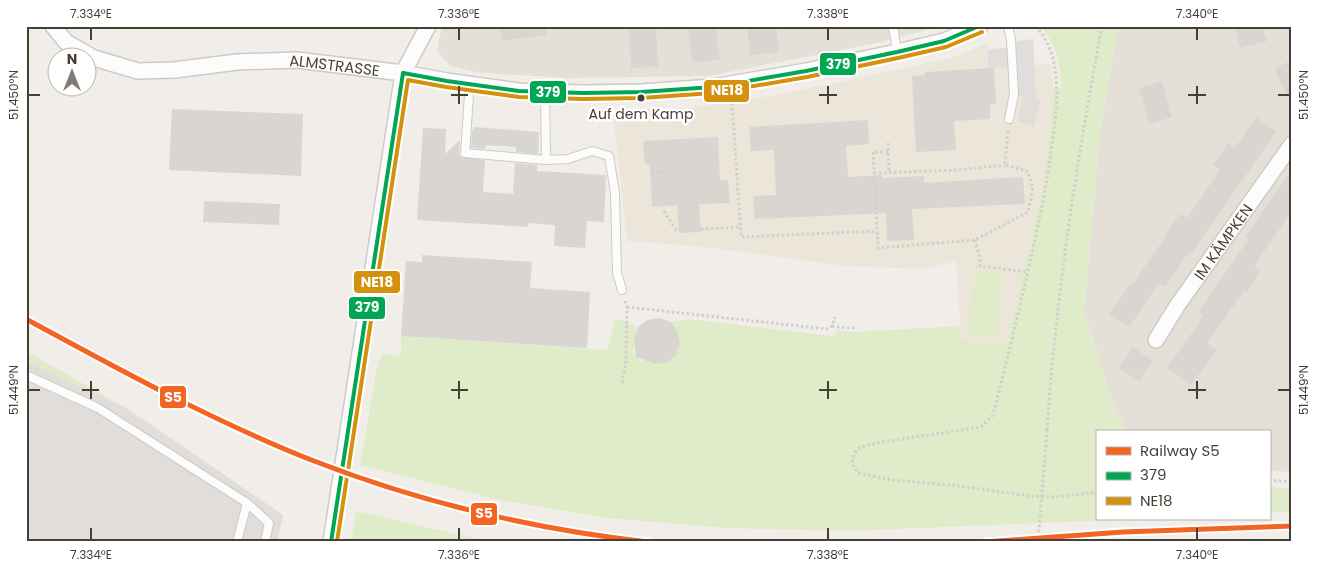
<svg xmlns="http://www.w3.org/2000/svg" width="1318" height="568" font-family="Poppins,sans-serif">
<rect width="100%" height="100%" fill="#f1eeea"/>
<g fill="#e5e0d7">
<polygon points="442,26 939,26 882,42 709,76 569,78 481,73 450,66 437,51"/>
<polygon points="1118,26 1292,26 1292,472 1269,471 1269,432 1128,432 1113,405 1084,310 1100,133"/>
</g>
<polygon fill="#ece5d9" points="988,43 989,68 1051,64 1052,71 1053,88 1049,130 1044,181 1035,222 1007,341 961,340 956,261 924,269 844,266 705,247 627,241 613,112 672,109 732,103 826,85 952,58"/>
<g fill="#e0ebca">
<path d="M1041 26H1118L1100 133 1084 310 1113 405 1128 432H1097V519H1138L848 531 727 528 606 518 495 499 360 465 376 373 382 354 401 356V336L608 350 615 318 638 327 634 339 635 349 632 351 641 362 643 360C646 361 651 363 654 364 671 367 685 348 678 332 677 329 673 325 671 322L688 319 833 336 838 331 854 332 959 326 961 340 1007 341 1035 222 1044 181 1053 88H1061C1060 62 1057 47 1041 26Z"/>
<polygon points="975,269 1003,272 997,337 968,334"/>
<polygon points="26,351 128,409 26,361"/>
<polygon points="1269,487 1292,489 1292,511 1269,513"/>
<polygon points="356,511 491,542 351,542"/>
</g>
<g fill="#e0ddda">
<polygon points="1033,39 1036,98 1040,101 1034,127 1017,121 1023,97 1018,96 1016,67 988,68 988,49 1005,48 1015,41"/>
<polygon points="26,361 128,409 283,515 277,542 26,542"/>
</g>
<g fill="#d9d5d1">
<polygon points="500,26 546,26 546,35 502,41"/>
<polygon points="629,26 656,26 658,67 631,68"/>
<polygon points="687,26 715,26 720,59 693,63"/>
<polygon points="747,26 776,26 779,52 750,55"/>
<polygon points="1234,26 1262,26 1267,41 1240,48"/>
<polygon points="1292,60 1292,105 1274,69"/>
<polygon points="994,68 996,104 990,105 990,119 954,121 956,150 916,152 912,76 925,75 925,72"/>
<polygon points="1162,81 1172,117 1149,124 1139,88"/>
<polygon points="172,109 303,114 301,176 169,170"/>
<polygon points="1256,117 1276,132 1191,254 1189,252 1165,287 1159,283 1129,327 1109,314 1130,284 1132,285 1166,236 1165,235 1180,214 1187,218 1220,170 1213,165 1228,143 1235,148"/>
<polygon points="868,120 869,144 846,146 848,177 882,175 882,178 924,176 924,183 1023,177 1025,204 912,209 914,240 887,241 886,213 755,219 753,196 776,195 774,150 751,151 749,127"/>
<polygon points="475,127 539,132 538,154 516,152 516,147 486,145 485,149 471,148 472,130"/>
<polygon points="423,128 446,129 445,154 460,140 459,153 461,157 485,160 483,192 513,194 515,163 537,165 537,171 606,175 604,222 587,221 585,248 554,246 555,225 528,223 528,227 417,220"/>
<polygon points="718,137 720,180 728,180 730,203 699,204 701,232 679,233 677,205 652,207 650,164 645,164 643,141"/>
<polygon points="1292,169 1292,211 1254,266 1261,271 1246,293 1244,291 1207,343 1217,350 1191,385 1167,368 1201,320 1200,319 1203,315 1198,312 1248,240 1245,237"/>
<polygon points="204,201 280,204 279,225 203,222"/>
<polygon points="422,255 532,262 530,288 590,292 587,348 401,336 406,261 422,262"/>
<polygon points="660,318 671,322 678,332 680,344 676,355 667,363 655,364 636,357 634,339 638,327 647,320"/>
<polygon points="1133,347 1153,361 1139,381 1119,368"/>
</g>
<g fill="none" stroke-linecap="round" stroke-linejoin="round">
<g stroke="#cecac6" stroke-width="10">
<g id="lane">
<polyline points="893,26 897,52"/>
<polyline points="1008,26 1011,40 1014,94 1009,119"/>
<polyline points="545,92 546,160 568,159 592,151 609,156 615,193 617,273 622,290"/>
<polyline points="469,95 465,153 546,160"/>
<polyline points="26,375 98,408 247,503 237,542"/>
<polyline points="247,503 269,523 265,542"/>
</g>
</g>
<g stroke="#cecac6" stroke-width="18">
<g id="street">
<path id="s1" d="M53 26 66 42 94 58 138 71 174 70 237 62 297 60 403 73 447 81 519 91 583 93 641 92 713 87 806 71 897 52 944 41 980 26"/>
<path id="s2" d="M1156 340 1177 306 1292 144"/>
<polyline points="331,542 403,73 428,26"/>
</g>
</g>
<g stroke="#d2cecb" stroke-width="3" stroke-dasharray="2.5 2.5" stroke-linecap="butt">
<path d="M1036 26C1045 37 1052 50 1054 64 1060 92 1055 123 1051 151 1047 184 1040 216 1033 248 1021 304 1007 360 993 415L981 427 876 443C861 447 855 446 852 463L858 473 891 480 960 486 1029 496 1056 497 1097 492"/>
<polyline points="732,103 741,237 877,231"/>
<polyline points="888,143 889,172"/>
<polyline points="888,152 873,152 878,248 975,240 1028,212 1033,188 1027,171 1005,165 1008,129"/>
<polyline points="651,173 675,173"/>
<polyline points="874,173 957,170 1005,165"/>
<polyline points="664,211 676,230 679,230"/>
<polyline points="701,229 741,227"/>
<polyline points="975,240 980,259 980,266 1028,272"/>
<polyline points="627,307 827,329 832,326 835,317"/>
<polyline points="832,326 838,327 857,328"/>
<polyline points="622,383 626,362 627,307 625,300"/>
<path d="M1047 430C1056 294 1077 160 1102 26"/>
<polyline points="1269,480 1292,482"/>
</g>
<use href="#lane" stroke="#fdfcfc" stroke-width="8"/>
<use href="#street" stroke="#fdfcfc" stroke-width="15"/>
<polyline stroke="#d2cecb" stroke-width="3" stroke-dasharray="2.5 2.5" stroke-linecap="butt" points="1038,542 1047,430"/>
<g stroke="#fff" stroke-width="8">
<g id="bus-1">
<polyline points="403,73 447,81 519,91 583,93 641,92 713,87 806,71 897,52 944,41 979,26"/>
<polyline points="331,542 403,73"/>
</g>
</g>
<g stroke="#fff" stroke-width="8">
<polyline id="bus-2" points="337,542 408,80 446,87 519,97 583,99 641,98 713,93 807,77 898,58 946,47 982,32"/>
</g>
<use href="#bus-1" stroke="#00a651" stroke-width="4"/>
<use href="#bus-2" stroke="#d4910b" stroke-width="4"/>
<g stroke="#fff" stroke-width="9">
<g id="rail-1">
<path d="M26 319C120 370 215 422 314 461 422 503 533 529 648 542"/>
<polyline points="985,542 1123,532 1292,526"/>
</g>
</g>
<use href="#rail-1" stroke="#f26522" stroke-width="5"/>
</g>
<path fill="none" stroke="#473f36" stroke-width="2" d="M91 28V40M459 28V40M828 28V40M1197 28V40M459 86V104M828 86V104M1197 86V104M28 95H40M451 95H468M819 95H837M1188 95H1206M1278 95H1290M91 381V399M459 381V399M828 381V399M1197 381V399M28 390H40M82 390H99M451 390H468M819 390H837M1188 390H1206M1278 390H1290M91 528V540M459 528V540M828 528V540M1197 528V540"/>
<circle fill="#473f36" stroke="#fff" stroke-width="2" cx="641" cy="98" r="4.5"/>
<g text-anchor="middle" dominant-baseline="central" stroke-width="5" stroke-linejoin="round" paint-order="stroke">
<g font-size="14" fill="#473f36" stroke="#fff">
<text x="641" y="114">Auf dem Kamp</text>
</g>
<g font-size="15" fill="#473f36" stroke="#fff">
<text stroke="none"><textPath href="#s1" startOffset="296">ALMSTRASSE</textPath></text>
<text stroke="none"><textPath href="#s2" startOffset="119">IM KÄMPKEN</textPath></text>
</g>
</g>
<g stroke="#fff" stroke-width="2">
<rect x="819" y="52" width="38" height="24" rx="5" fill="#00a651"/>
<rect x="703" y="79" width="47" height="24" rx="5" fill="#d4910b"/>
<rect x="529" y="80" width="38" height="24" rx="5" fill="#00a651"/>
<rect x="353" y="270" width="48" height="24" rx="5" fill="#d4910b"/>
<rect x="348" y="296" width="38" height="24" rx="5" fill="#00a651"/>
<rect x="159" y="385" width="28" height="24" rx="5" fill="#f26522"/>
<rect x="470" y="502" width="28" height="24" rx="5" fill="#f26522"/>
</g>
<g font-size="14" text-anchor="middle" font-weight="bold" fill="#fff">
<text x="838" y="69">379</text>
<text x="727" y="95">NE18</text>
<text x="548" y="97">379</text>
<text x="377" y="287">NE18</text>
<text x="367" y="312">379</text>
<text x="173" y="402">S5</text>
<text x="484" y="518">S5</text>
</g>
<rect width="1318" height="568" fill="none" stroke="#ffffff" stroke-width="55"/>
<rect x="1096" y="430" width="175" height="90" fill="#ffffff" stroke="#b5b2af"/>
<rect x="1106" y="447" width="25" height="8" fill="#f26522" stroke="#b5b2af"/>
<text x="1140" y="456" font-size="15" fill="#473f36">Railway S5</text>
<rect x="1106" y="472" width="25" height="8" fill="#00a651" stroke="#b5b2af"/>
<text x="1140" y="480" font-size="15" fill="#473f36">379</text>
<rect x="1106" y="497" width="25" height="8" fill="#d4910b" stroke="#b5b2af"/>
<text x="1140" y="506" font-size="15" fill="#473f36">NE18</text>
<g transform="translate(72 72)"><circle r="24" fill="#ffffff" stroke="#b5b2af"/>
<path d="M0-4L9 19L0 12L-9 19Z" fill="#827c75"/>
<text y="-8" font-size="14" font-weight="bold" text-anchor="middle" fill="#473f36">N</text>
</g>
<rect x="28" y="28" width="1262" height="512" fill="none" stroke="#473f36" stroke-width="2"/>
<g font-size="12" text-anchor="middle" fill="#473f36">
<text x="91" y="18">7.334°E</text>
<text x="459" y="18">7.336°E</text>
<text x="828" y="18">7.338°E</text>
<text x="1197" y="18">7.340°E</text>
<text transform="translate(14 95) rotate(-90)" y="4">51.450°N</text>
<text transform="translate(1304 95) rotate(-90)" y="4">51.450°N</text>
<text transform="translate(14 390) rotate(-90)" y="4">51.449°N</text>
<text transform="translate(1304 390) rotate(-90)" y="4">51.449°N</text>
<text x="91" y="559">7.334°E</text>
<text x="459" y="559">7.336°E</text>
<text x="828" y="559">7.338°E</text>
<text x="1197" y="559">7.340°E</text>
</g>
</svg>
